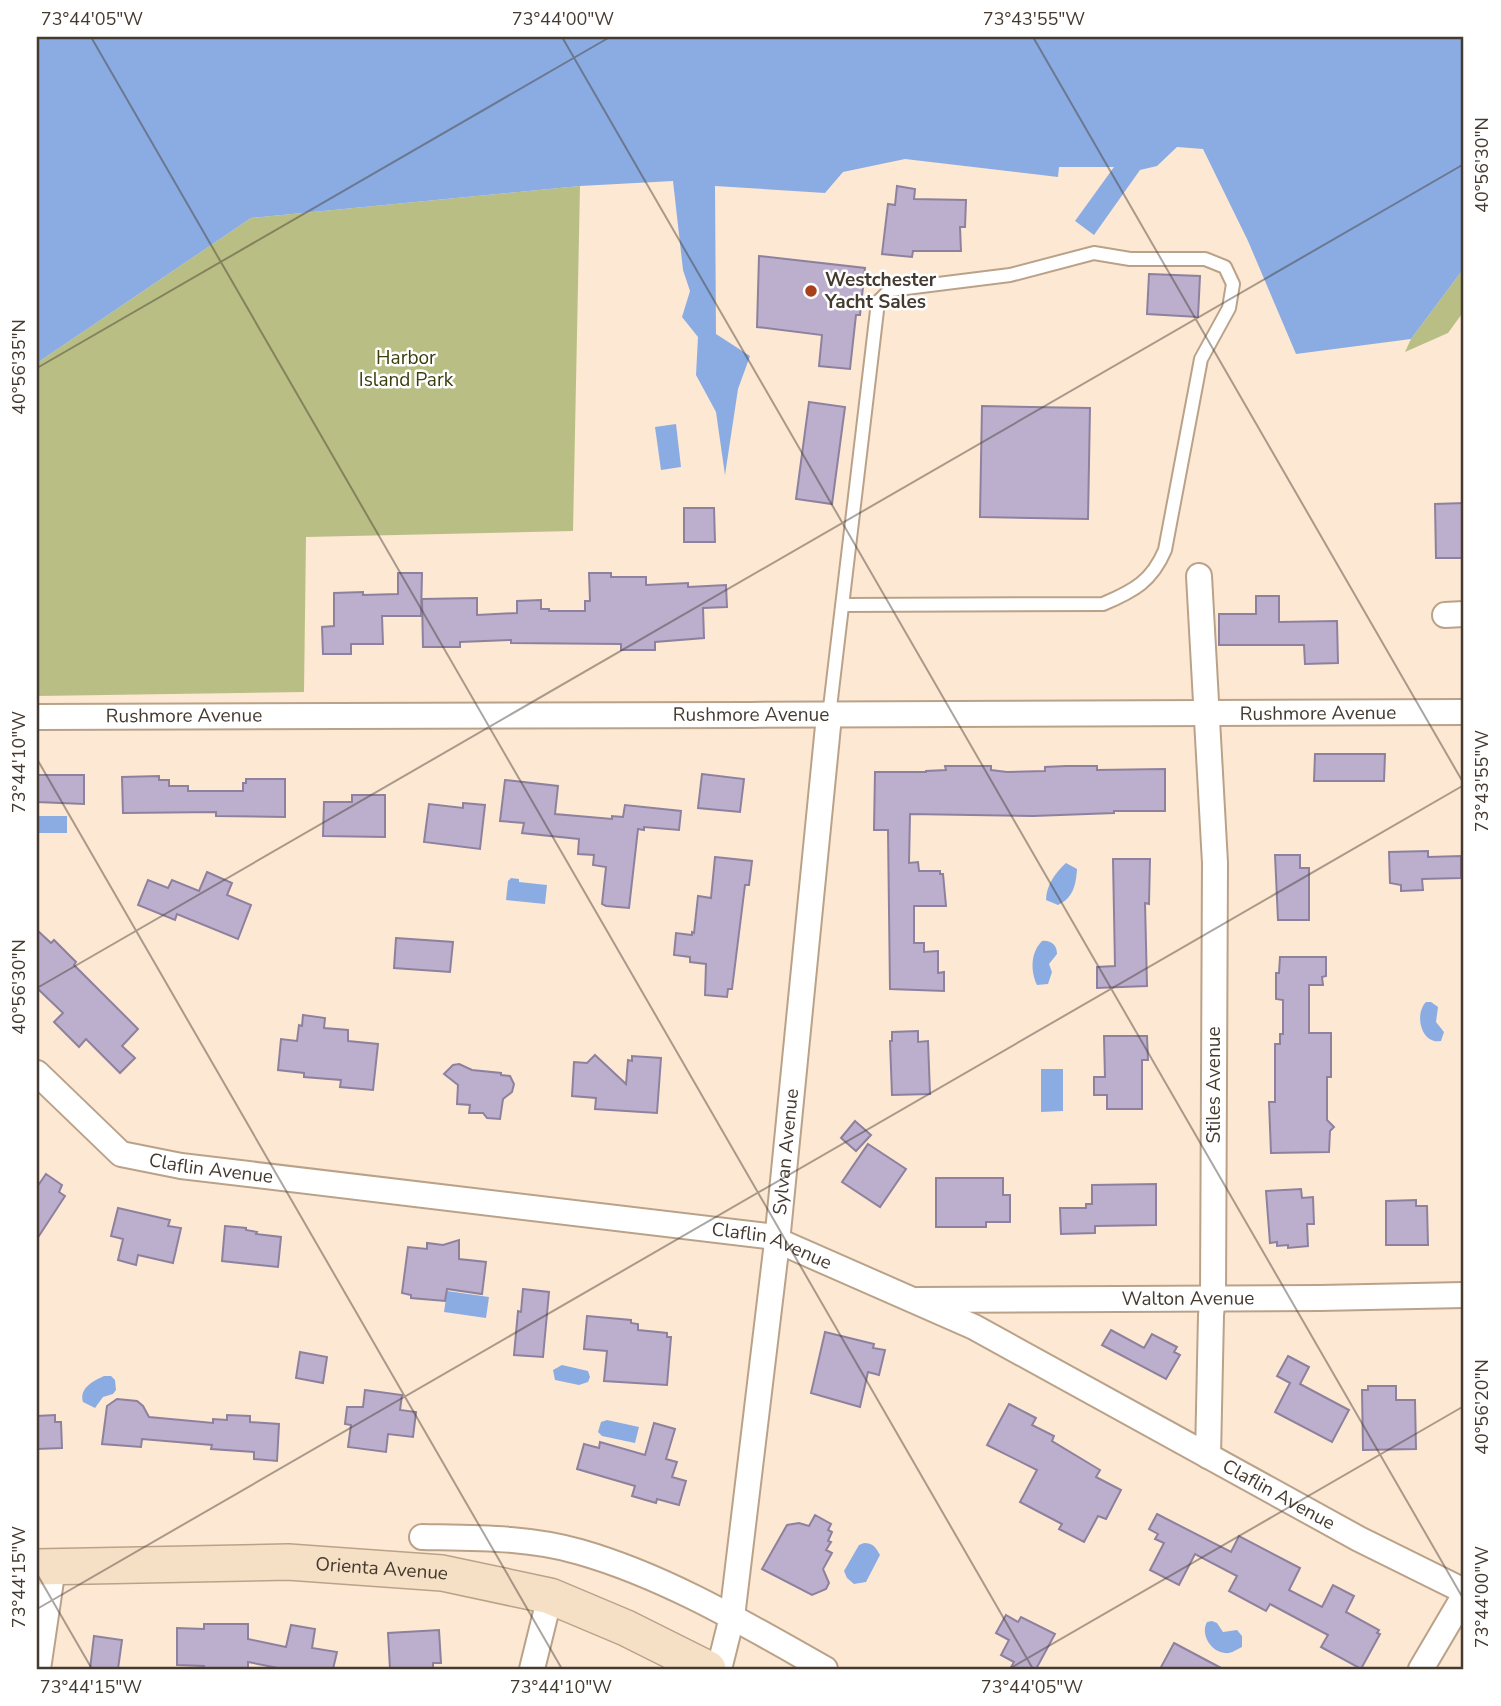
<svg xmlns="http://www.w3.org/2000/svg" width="1501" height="1706" font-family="'Nunito Sans',sans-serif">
<rect width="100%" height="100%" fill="#fde8d3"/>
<g fill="#b9bf84">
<polygon points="580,186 573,531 306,537 304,692 37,696 37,363 251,218"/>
<polygon points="1464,268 1464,311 1448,333 1405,352 1411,339"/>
</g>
<g fill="#8bace2">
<polygon points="37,37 1464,37 1464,268 1411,339 1296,354 1248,241 1203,149 1177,147 1157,166 1140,170 1094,235 1075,221 1114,167 1059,167 1058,177 905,159 843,172 825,193 715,186 716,334 750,356 738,389 725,475 716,412 696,375 698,337 682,317 690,291 683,270 673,181 580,186 251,218 37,363"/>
<polygon points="676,424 681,467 661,470 655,427"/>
<rect x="37" y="816" width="30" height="17"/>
<path d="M1066 863 1077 869C1076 885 1073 898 1058 905L1046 900C1046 885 1056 872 1066 863Z"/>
<polygon points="511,878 519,879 519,882 547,885 545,904 506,900 508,881"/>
<path d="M1042 941C1051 940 1057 945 1057 954L1049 964 1052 972 1048 984 1037 985C1030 970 1031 952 1042 941Z"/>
<path d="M1426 1002H1431L1438 1007 1436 1022 1444 1032 1441 1041C1421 1045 1414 1014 1426 1002Z"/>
<polygon points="1041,1069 1063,1069 1063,1111 1041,1112"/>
<polygon points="447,1291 489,1297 486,1318 444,1312"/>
<polygon points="562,1365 588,1371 590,1377 588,1382 579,1385 555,1380 553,1370"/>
<path d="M104 1376H111L115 1380 116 1390 113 1394 103 1397 95 1408 83 1402C79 1388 93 1381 104 1376Z"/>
<polygon points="607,1420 639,1427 635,1443 602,1436 598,1432 601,1422"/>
<path d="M864 1543C874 1543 876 1548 880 1555L866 1582 854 1584 847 1578 844 1571 859 1545Z"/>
<path d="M1212 1621 1217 1623 1223 1632 1237 1630 1242 1636V1647C1236 1650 1231 1654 1225 1653 1211 1652 1200 1634 1207 1622Z"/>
</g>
<g fill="#bcafcd" stroke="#8e819e" stroke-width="2">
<polygon points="897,186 915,189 914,199 966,200 965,227 960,227 961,251 913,251 912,257 882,254 888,204 895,205"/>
<polygon points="759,256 865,268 860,315 856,315 850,369 819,366 822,335 757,327"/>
<polygon points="1149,274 1200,276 1198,317 1147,314"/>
<polygon points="809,402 845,407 832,504 796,499"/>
<polygon points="982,406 1090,408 1088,519 980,517"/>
<polygon points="1464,503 1464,558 1436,558 1435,504"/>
<polygon points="684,508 714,508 715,542 684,542"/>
<polygon points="398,573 422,573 421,616 382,616 383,644 351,644 351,654 323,654 322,627 334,626 334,593 363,592 363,595 398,594"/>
<polygon points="589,573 611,573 611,577 646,577 646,585 688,583 688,587 726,585 727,607 703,608 704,638 655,642 655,650 621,650 621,644 511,643 511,640 460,642 460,647 423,647 422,599 477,598 477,615 517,613 517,601 541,600 541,609 549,609 549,611 585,611 585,601 590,601"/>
<polygon points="1256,596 1279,596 1279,622 1337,621 1338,663 1305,664 1304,645 1219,645 1219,614 1256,614"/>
<polygon points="1315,754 1385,754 1384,781 1314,781"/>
<polygon points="945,766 991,766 991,770 1007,772 1045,771 1045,767 1066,766 1097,766 1097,770 1165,769 1165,811 1114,811 1114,813 1033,816 910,814 909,863 918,862 919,871 940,871 940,874 943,874 946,906 914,906 914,943 924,943 924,952 938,951 938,973 944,972 944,991 890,989 888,830 874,830 875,772 926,772 926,771 946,770"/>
<polygon points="702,774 744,779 740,812 698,808"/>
<polygon points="37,775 84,775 84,804 37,802"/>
<polygon points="159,776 159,780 169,780 169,786 188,786 188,791 243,791 243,783 246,783 246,779 285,779 285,817 216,816 216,812 123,813 122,777"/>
<polygon points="505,780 558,786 555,814 612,819 612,816 623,817 625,805 681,811 679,830 644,827 644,830 638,829 629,908 606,906 602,904 606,867 593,865 594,855 578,854 579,839 522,833 524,823 500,821"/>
<polygon points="352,795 385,795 385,837 323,836 324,802 352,802"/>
<polygon points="463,803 485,805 480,849 424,842 429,804 463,808"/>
<polygon points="1428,851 1428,857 1461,856 1461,878 1422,879 1423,890 1401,891 1401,885 1390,883 1389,852"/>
<polygon points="1275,855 1300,855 1300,868 1309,868 1309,920 1278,920"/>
<polygon points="715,857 752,861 749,885 745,885 732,989 728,989 727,997 705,995 706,964 690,962 690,957 674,955 676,933 692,935 692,932 694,933 698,896 711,898"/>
<polygon points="1113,859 1150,859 1149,904 1145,903 1147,986 1097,988 1097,967 1115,966"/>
<polygon points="207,872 232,883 227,895 251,905 238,939 177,914 175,920 138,905 148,880 168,888 172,880 199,891"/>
<polygon points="37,930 51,943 54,940 76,962 74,965 138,1029 122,1046 135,1058 120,1073 86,1039 79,1047 54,1022 63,1013 37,988"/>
<polygon points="396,938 453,942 450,972 394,968"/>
<polygon points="1280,957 1326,957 1326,976 1322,977 1323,985 1309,985 1309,1033 1331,1033 1331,1077 1327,1077 1327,1120 1334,1127 1330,1131 1329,1152 1271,1153 1269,1102 1275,1102 1275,1044 1280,1044 1280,1034 1283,1034 1283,1000 1276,999 1276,973 1279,973"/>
<polygon points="303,1015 325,1018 324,1028 348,1030 348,1041 378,1044 373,1090 340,1087 341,1080 304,1077 304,1073 278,1070 281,1039 297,1041 299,1025 302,1026"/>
<polygon points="918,1031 918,1042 928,1041 930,1094 892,1095 890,1041 892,1041 892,1032"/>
<polygon points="1104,1036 1147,1036 1148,1060 1142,1060 1142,1109 1107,1109 1107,1095 1094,1095 1094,1077 1105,1077"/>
<polygon points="595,1055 626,1084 628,1060 632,1061 632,1056 661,1058 657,1113 595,1109 596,1098 572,1096 574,1062 587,1063"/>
<polygon points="459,1064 472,1070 501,1073 501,1075 510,1076 514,1084 512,1092 503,1099 500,1119 487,1118 483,1113 469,1113 470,1105 457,1104 458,1085 444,1074 453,1065"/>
<polygon points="855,1121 871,1135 856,1151 841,1138"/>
<polygon points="868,1144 906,1169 880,1207 842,1182"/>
<polygon points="46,1174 62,1185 59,1192 65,1196 37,1239 37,1187"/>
<polygon points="936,1178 1003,1178 1003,1195 1010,1195 1010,1222 986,1222 986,1227 936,1227"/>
<polygon points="1156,1184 1156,1225 1095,1226 1095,1233 1061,1234 1060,1208 1086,1208 1086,1204 1092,1204 1092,1185"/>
<polygon points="1301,1189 1302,1198 1313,1197 1314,1224 1307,1224 1308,1246 1288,1248 1288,1245 1277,1246 1277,1242 1270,1243 1266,1191"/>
<polygon points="1416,1200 1416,1206 1427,1206 1428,1245 1386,1245 1386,1201"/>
<polygon points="118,1208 170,1220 168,1226 181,1228 173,1263 138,1255 136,1265 118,1260 123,1239 111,1236"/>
<polygon points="225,1226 246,1228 246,1230 257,1232 256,1234 281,1237 278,1267 222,1261"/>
<polygon points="459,1240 459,1259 486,1262 482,1294 447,1289 445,1301 411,1298 411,1295 402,1293 408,1247 427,1249 427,1243 443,1245"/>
<polygon points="523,1289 549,1292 543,1357 514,1355 518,1311 521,1312"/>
<polygon points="587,1316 631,1320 631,1323 638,1324 638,1330 667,1333 667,1337 671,1337 667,1385 604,1381 607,1351 584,1349"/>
<polygon points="1111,1330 1144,1348 1152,1334 1177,1347 1174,1352 1180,1355 1166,1379 1102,1345"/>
<polygon points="825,1332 874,1344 873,1348 885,1350 879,1375 868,1372 860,1407 811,1393"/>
<polygon points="300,1352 327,1357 323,1383 296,1378"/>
<polygon points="1288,1356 1309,1367 1300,1384 1349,1410 1332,1442 1275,1412 1290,1383 1277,1376"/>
<polygon points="1368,1386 1396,1386 1396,1400 1415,1400 1416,1449 1363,1450 1362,1390 1368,1390"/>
<polygon points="365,1390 402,1395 400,1410 416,1412 413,1437 388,1434 386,1452 348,1447 351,1425 345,1424 347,1407 363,1407"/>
<polygon points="117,1399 137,1401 143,1406 149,1417 213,1423 213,1419 227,1420 227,1415 250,1416 250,1422 279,1424 277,1461 254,1459 254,1452 211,1449 212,1445 142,1439 141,1447 102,1444 107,1406"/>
<polygon points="1009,1404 1036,1418 1032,1425 1054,1436 1052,1441 1100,1470 1096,1477 1121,1490 1106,1519 1098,1516 1084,1542 1059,1529 1062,1524 1020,1502 1037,1470 987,1445"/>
<polygon points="55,1415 55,1422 61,1422 62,1448 37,1449 37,1416"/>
<polygon points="654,1423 675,1429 666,1459 677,1462 672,1477 686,1481 679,1505 657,1499 656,1503 632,1496 635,1486 577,1469 584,1444 599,1448 600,1442 645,1455"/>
<polygon points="1157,1514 1231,1552 1239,1536 1300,1568 1289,1590 1322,1607 1333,1585 1354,1596 1346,1612 1379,1630 1377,1633 1380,1634 1361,1669 1321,1647 1328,1635 1270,1604 1266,1611 1229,1591 1237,1576 1195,1554 1179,1585 1150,1570 1164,1543 1155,1539 1158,1534 1149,1529"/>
<polygon points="815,1515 831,1524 828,1530 832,1532 828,1541 831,1542 826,1550 832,1553 823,1569 829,1583 826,1589 812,1595 762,1569 787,1525 799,1523 809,1526"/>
<polygon points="1006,1615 1018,1622 1021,1617 1055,1634 1036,1669 1010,1669 1014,1662 1001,1655 1009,1640 996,1633"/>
<polygon points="204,1624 248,1624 248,1639 286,1647 291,1625 315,1629 312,1648 337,1652 333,1669 283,1669 248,1662 248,1669 204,1669 204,1666 177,1665 177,1628 204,1629"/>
<polygon points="439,1630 441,1663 433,1663 433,1669 390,1669 388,1633"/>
<polygon points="94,1636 122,1640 118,1669 90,1669"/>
<polygon points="1174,1643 1223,1669 1160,1669"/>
</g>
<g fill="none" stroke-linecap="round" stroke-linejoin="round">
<g stroke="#baa289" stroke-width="16">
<path id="lane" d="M829 716 878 302 890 290 1010 275 1094 253 1130 259H1205L1225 267 1233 284 1229 308 1201 359 1165 550C1152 581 1134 591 1103 604L842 605"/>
</g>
<g stroke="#baa289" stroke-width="28">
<g id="street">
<polyline points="1199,576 1215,863 1213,1297 1211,1315 1208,1456"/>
<polyline points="1445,615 1464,614"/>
<path id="s1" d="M37 717C513 712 988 718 1464 712"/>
<path id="s2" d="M37 1073 121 1154 181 1166 767 1236 974 1327 1359 1539 1464 1591"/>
<path id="s3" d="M918 1300 1320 1298 1464 1295"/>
<path d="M422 1537C474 1538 529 1537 580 1552 667 1577 747 1625 825 1669"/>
<polyline points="38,1669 53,1567"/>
<polyline points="532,1669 550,1596"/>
<path id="s4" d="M719 1669 732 1617 777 1242 829 716"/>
<polyline points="1421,1669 1464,1596"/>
</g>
</g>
<g stroke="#baa289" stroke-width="38">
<g id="secondary">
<path id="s5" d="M37 1567 288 1562 442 1573 550 1596 626 1628 708 1669"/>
</g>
</g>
<use href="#lane" stroke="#fff" stroke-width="12"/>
<use href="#street" stroke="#fff" stroke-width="24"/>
<use href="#secondary" stroke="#f5e0c5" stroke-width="35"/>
</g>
<path fill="none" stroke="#453a30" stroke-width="2" stroke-opacity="0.45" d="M91 37 1033 1669M562 37 1464 1600M1033 37 1464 784M37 368 610 37M37 759 562 1669M37 988 1464 164M37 1574 92 1669M37 1609 1464 785M1009 1669 1464 1406"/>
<circle fill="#a7401b" stroke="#fff" stroke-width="2.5" cx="811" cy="291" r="7"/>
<g text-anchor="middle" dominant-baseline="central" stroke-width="5" stroke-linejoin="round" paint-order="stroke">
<g font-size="19" font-weight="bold" fill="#453a30" stroke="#fff" text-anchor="start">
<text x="825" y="280">Westchester<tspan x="825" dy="22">Yacht Sales</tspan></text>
</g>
<g font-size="19" fill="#3c3f0c" stroke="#fff">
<text x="406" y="358">Harbor<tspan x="406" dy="22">Island Park</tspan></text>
</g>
<g font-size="19" fill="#453a30" stroke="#fff">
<text stroke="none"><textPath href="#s1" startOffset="1281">Rushmore Avenue</textPath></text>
<text stroke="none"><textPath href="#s1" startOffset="147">Rushmore Avenue</textPath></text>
<text stroke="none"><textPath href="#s1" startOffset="714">Rushmore Avenue</textPath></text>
<text transform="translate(1214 1085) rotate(-90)">Stiles Avenue</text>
<text stroke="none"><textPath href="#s4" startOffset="522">Sylvan Avenue</textPath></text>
<text stroke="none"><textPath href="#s2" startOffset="208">Claflin Avenue</textPath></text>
<text stroke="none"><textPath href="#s2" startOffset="775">Claflin Avenue</textPath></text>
<text stroke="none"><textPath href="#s3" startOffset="270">Walton Avenue</textPath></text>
<text stroke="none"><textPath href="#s2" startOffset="1342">Claflin Avenue</textPath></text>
<text stroke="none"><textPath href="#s5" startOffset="345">Orienta Avenue</textPath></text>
</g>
</g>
<rect width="1501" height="1706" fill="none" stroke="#ffffff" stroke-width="77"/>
<rect x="38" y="38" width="1424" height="1630" fill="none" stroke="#453a30" stroke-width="2.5"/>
<g font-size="18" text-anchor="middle" fill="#453a30">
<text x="92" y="25">73°44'05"W</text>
<text x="563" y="25">73°44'00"W</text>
<text x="1034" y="25">73°43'55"W</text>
<text transform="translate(1482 165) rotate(-90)" y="6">40°56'30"N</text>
<text transform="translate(19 367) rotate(-90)" y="6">40°56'35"N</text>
<text transform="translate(19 762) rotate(-90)" y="6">73°44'10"W</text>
<text transform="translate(1482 781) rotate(-90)" y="6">73°43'55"W</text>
<text transform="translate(19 987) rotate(-90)" y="6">40°56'30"N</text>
<text transform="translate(1482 1407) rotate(-90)" y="6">40°56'20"N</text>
<text transform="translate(19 1577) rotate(-90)" y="6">73°44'15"W</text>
<text transform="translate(1482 1597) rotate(-90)" y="6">73°44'00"W</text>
<text x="91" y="1693">73°44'15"W</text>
<text x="561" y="1693">73°44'10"W</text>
<text x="1032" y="1693">73°44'05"W</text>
</g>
</svg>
